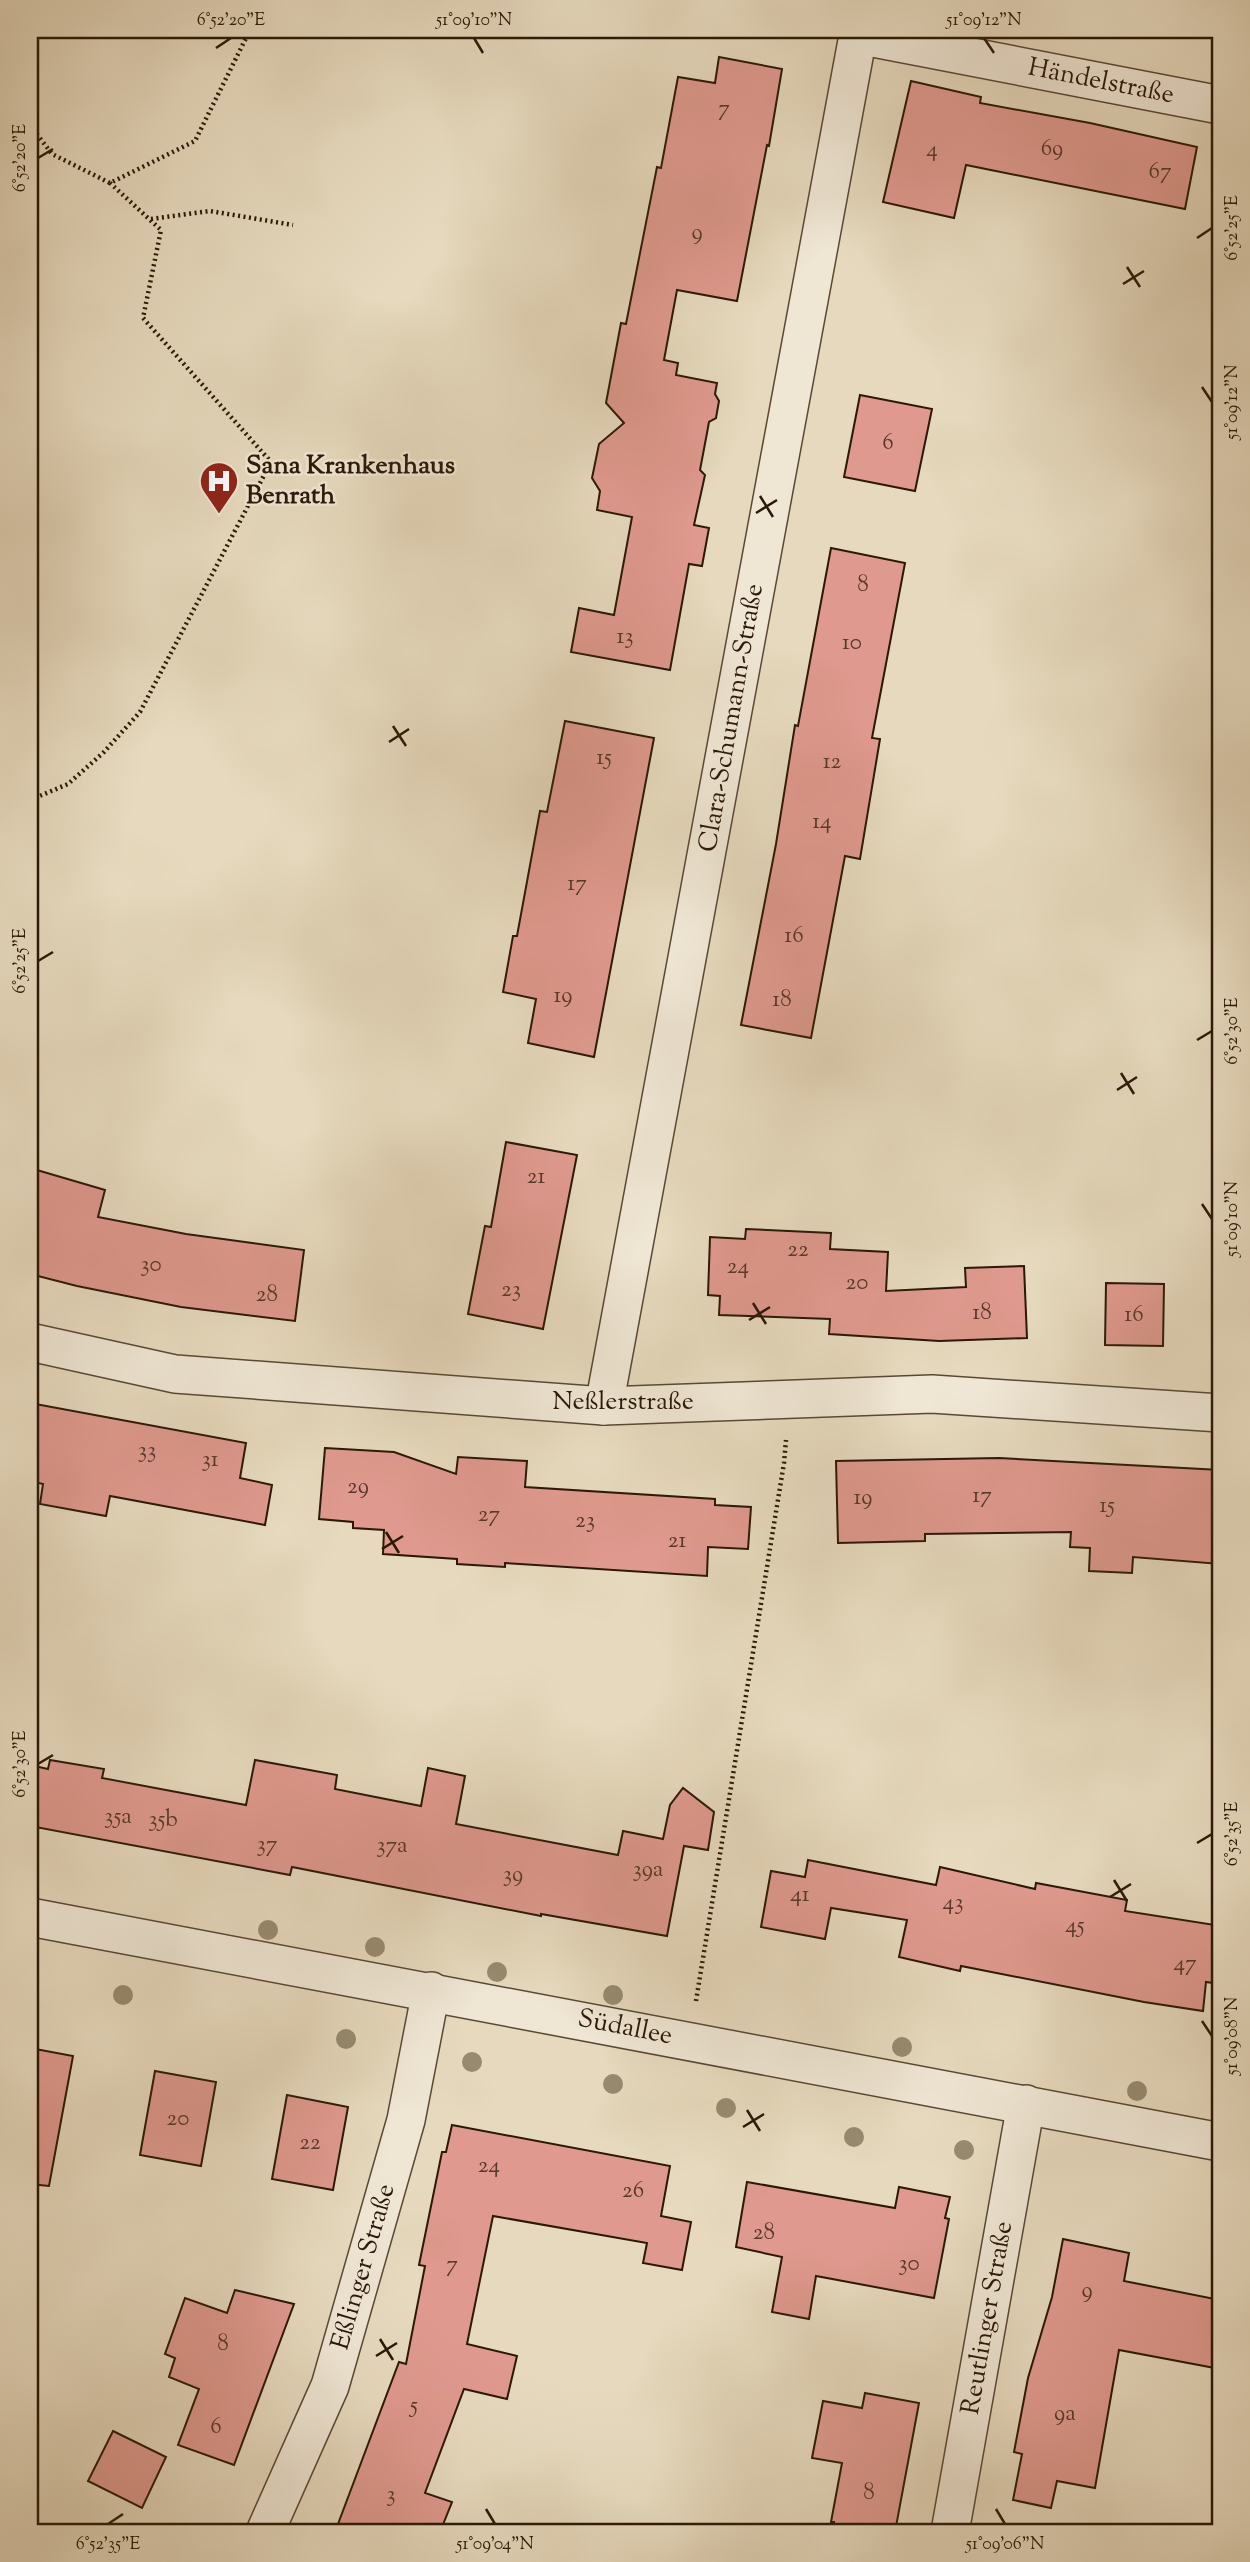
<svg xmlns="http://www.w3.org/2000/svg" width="1250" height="2562" font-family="'Sorts Mill Goudy',serif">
<rect width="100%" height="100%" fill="#e6d9bd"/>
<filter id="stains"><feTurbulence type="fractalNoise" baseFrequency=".00286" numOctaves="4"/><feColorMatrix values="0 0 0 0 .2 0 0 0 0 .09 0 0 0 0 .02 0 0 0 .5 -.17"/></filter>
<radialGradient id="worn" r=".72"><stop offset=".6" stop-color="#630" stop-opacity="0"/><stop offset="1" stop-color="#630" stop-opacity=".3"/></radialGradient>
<g fill="#df998e" stroke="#2b1807" stroke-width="2">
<polygon points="719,57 782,69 769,146 767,145 737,301 677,290 664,360 678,363 676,375 717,383 715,394 719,401 716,418 709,422 707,433 700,470 705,475 694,525 709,528 702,566 689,564 670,670 571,652 579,608 614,615 632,517 597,510 600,491 592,478 599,444 624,423 606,403 621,323 626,324 657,167 661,168 678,77 715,83"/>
<polygon points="911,81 981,97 980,103 1090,123 1197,147 1185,209 966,165 954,218 883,202"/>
<polygon points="860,395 932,409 915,491 844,477"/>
<polygon points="831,548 905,563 872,738 880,739 860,859 845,856 811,1038 741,1025 776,844 795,725 798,726"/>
<polygon points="565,721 654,738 594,1057 528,1043 536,999 503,992 513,936 517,936 540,811 547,812"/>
<polygon points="506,1142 577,1155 543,1329 468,1314 485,1226 491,1227"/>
<polygon points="30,1168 105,1190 98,1217 186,1234 304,1250 295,1321 181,1307 77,1286 30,1274"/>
<polygon points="746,1229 831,1233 830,1249 888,1252 886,1291 966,1287 965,1268 1024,1266 1027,1338 939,1341 829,1334 830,1319 719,1315 720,1296 708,1295 710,1237 745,1239"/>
<polygon points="1106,1283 1164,1284 1163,1346 1105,1345"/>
<polygon points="30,1403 246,1443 240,1478 272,1485 265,1525 110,1496 106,1516 40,1504 43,1484 30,1481"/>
<polygon points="325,1448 394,1452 456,1474 458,1457 527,1461 525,1487 715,1499 715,1505 751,1507 748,1549 708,1547 707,1576 505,1563 505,1567 457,1564 457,1559 383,1554 384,1530 353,1528 353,1522 319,1519"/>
<polygon points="999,1458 1220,1470 1220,1564 1133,1557 1132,1573 1089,1571 1090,1548 1070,1547 1071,1532 925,1534 925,1541 838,1543 836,1461"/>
<polygon points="50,1760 104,1769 102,1778 246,1805 255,1760 337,1775 335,1789 421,1806 428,1768 465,1776 456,1824 618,1855 623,1831 663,1839 670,1805 683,1788 714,1812 708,1850 684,1846 667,1936 541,1914 541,1916 292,1867 290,1875 30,1826 30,1765 48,1769"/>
<polygon points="808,1860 936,1885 940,1867 1035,1889 1036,1883 1127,1900 1125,1911 1215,1925 1212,1945 1220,1946 1220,1984 1206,1982 1203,2011 1144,2002 961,1966 960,1971 899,1957 907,1920 831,1908 825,1939 761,1927 771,1871 805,1877"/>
<polygon points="30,2048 73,2056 49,2186 30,2184"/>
<polygon points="155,2071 216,2082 201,2166 140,2155"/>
<polygon points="287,2095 348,2107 333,2190 272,2179"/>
<polygon points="452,2125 670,2166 661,2216 691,2222 682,2270 643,2263 647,2243 493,2216 467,2344 517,2356 507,2399 464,2389 425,2493 452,2502 440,2532 335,2532 399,2362 406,2364 425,2266 419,2265 442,2152 446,2152"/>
<polygon points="747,2182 895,2208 899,2187 950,2197 945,2218 949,2219 934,2298 816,2276 809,2319 772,2312 782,2257 736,2247"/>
<polygon points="1063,2239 1129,2253 1124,2281 1220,2300 1220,2369 1119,2350 1095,2488 1057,2481 1051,2508 1013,2500 1022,2454 1014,2452 1028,2378 1052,2297"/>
<polygon points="235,2290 294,2304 234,2465 178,2445 199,2389 169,2377 175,2358 165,2354 185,2298 227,2313"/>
<polygon points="865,2393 919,2403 895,2532 832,2532 834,2522 831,2522 842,2463 812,2458 823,2401 862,2408"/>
<polygon points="113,2431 166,2457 142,2508 88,2481"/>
</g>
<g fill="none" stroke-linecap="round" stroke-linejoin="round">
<g stroke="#5a4834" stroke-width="40">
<g id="minor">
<polyline points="858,35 1220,105"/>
<polyline points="30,1342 175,1374 604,1406 932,1394 1220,1413"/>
<polyline points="604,1406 859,30"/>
<polyline points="30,1917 1220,2142"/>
<polyline points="265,2532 330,2386 406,2120 431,1991"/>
<polyline points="950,2532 1026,2104"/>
</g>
</g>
<g stroke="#2b1807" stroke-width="4.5" stroke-dasharray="2 3.5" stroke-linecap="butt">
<polyline points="30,125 52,154 110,183 195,141 250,30"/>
<polyline points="151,219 210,211 293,225"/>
<polyline points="30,800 68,784 104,752 140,712 271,462 143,318 161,230 110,183"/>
<polyline points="696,2001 784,1463 786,1440"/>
</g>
<use href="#minor" stroke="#efe6d4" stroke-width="37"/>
</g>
<g fill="#978a6f">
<circle cx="268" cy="1930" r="10"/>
<circle cx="375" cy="1947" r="10"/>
<circle cx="497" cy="1972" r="10"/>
<circle cx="123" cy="1995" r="10"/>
<circle cx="613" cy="1995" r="10"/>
<circle cx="346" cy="2039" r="10"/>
<circle cx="902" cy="2047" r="10"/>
<circle cx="472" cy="2062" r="10"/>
<circle cx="613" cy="2084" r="10"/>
<circle cx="1137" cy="2091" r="10"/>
<circle cx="726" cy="2108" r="10"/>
<circle cx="854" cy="2137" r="10"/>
<circle cx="964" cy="2150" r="10"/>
</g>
<path fill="none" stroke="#2b1807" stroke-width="2.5" d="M474 38 483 53M984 38 994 53M216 48 231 38M38 158 53 149M1197 238 1212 228M1127 267 1140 287M1123 284 1144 271M1202 387 1212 402M760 496 773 517M756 513 777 500M393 726 406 746M389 742 409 729M38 961 53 952M1197 1040 1212 1031M1121 1073 1134 1094M1117 1090 1137 1077M1202 1204 1212 1219M753 1303 766 1324M749 1320 770 1307M386 1532 399 1553M382 1549 403 1536M38 1764 53 1755M1197 1843 1212 1834M1114 1880 1127 1901M1110 1897 1131 1884M1202 2021 1212 2036M747 2110 760 2131M743 2127 764 2114M380 2339 393 2360M376 2356 397 2343M486 2509 495 2524M996 2509 1005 2524M108 2524 123 2514"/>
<defs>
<g id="hospital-pin" transform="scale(2.0125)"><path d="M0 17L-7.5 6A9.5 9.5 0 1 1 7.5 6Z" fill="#8f2418" stroke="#efe6d4"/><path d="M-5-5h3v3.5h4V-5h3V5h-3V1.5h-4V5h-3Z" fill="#fff"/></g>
</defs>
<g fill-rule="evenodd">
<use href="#hospital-pin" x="219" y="481"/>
</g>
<g text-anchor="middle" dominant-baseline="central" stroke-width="5" stroke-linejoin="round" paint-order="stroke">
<g font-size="23" fill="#583829">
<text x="724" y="109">7</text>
<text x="1052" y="149">69</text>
<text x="932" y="150">4</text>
<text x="1160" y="172">67</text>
<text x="697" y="233">9</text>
<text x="888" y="443">6</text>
<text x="863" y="585">8</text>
<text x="625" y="637">13</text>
<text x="852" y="643">10</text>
<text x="604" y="758">15</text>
<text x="832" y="762">12</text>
<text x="822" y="822">14</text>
<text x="577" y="884">17</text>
<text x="794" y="936">16</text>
<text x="563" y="996">19</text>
<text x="782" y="1000">18</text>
<text x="536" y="1177">21</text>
<text x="798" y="1250">22</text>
<text x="151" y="1265">30</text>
<text x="738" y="1267">24</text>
<text x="857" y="1283">20</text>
<text x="511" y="1290">23</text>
<text x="267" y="1295">28</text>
<text x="982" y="1313">18</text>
<text x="1134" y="1315">16</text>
<text x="147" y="1451">33</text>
<text x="210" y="1460">31</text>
<text x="358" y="1487">29</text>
<text x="982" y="1496">17</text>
<text x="863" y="1498">19</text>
<text x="1107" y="1506">15</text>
<text x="489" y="1515">27</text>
<text x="585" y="1521">23</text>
<text x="677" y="1541">21</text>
<text x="118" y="1817">35a</text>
<text x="163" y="1820">35b</text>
<text x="267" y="1845">37</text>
<text x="392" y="1846">37a</text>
<text x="648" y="1870">39a</text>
<text x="513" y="1875">39</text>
<text x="800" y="1895">41</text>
<text x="953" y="1903">43</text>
<text x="1075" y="1926">45</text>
<text x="1185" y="1964">47</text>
<text x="178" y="2119">20</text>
<text x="310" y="2143">22</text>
<text x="489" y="2166">24</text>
<text x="633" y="2191">26</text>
<text x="764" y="2233">28</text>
<text x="909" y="2264">30</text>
<text x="452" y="2265">7</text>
<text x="1087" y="2291">9</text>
<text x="223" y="2344">8</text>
<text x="414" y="2406">5</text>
<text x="1065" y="2414">9a</text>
<text x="216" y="2427">6</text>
<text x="869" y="2493">8</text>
<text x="391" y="2495">3</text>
</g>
<g font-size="26" fill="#2b1807" stroke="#efe6d4">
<text transform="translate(1101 82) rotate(11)">Händelstraße</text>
<text transform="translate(732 718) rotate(-80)">Clara-Schumann-Straße</text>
<text x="623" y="1402">Neßlerstraße</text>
<text transform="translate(625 2028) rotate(11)">Südallee</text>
<text transform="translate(364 2267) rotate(-74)">Eßlinger Straße</text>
<text transform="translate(988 2318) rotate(-80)">Reutlinger Straße</text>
</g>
<g font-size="26" font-weight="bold" fill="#2b1807" stroke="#efe6d4" text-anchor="start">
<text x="246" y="466">Sana Krankenhaus<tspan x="246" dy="30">Benrath</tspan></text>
</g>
</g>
<rect width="1250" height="2562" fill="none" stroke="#e6d9bd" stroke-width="77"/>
<rect x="38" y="38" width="1174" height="2486" fill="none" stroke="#2b1807" stroke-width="2.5"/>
<g font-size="18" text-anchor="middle" fill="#2b1807">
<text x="231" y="25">6°52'20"E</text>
<text x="474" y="25">51°09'10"N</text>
<text x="984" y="25">51°09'12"N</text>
<text transform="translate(19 158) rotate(-90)" y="6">6°52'20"E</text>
<text transform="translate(1231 228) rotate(-90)" y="6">6°52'25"E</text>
<text transform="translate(1231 402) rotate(-90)" y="6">51°09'12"N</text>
<text transform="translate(19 961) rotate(-90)" y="6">6°52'25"E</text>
<text transform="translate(1231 1031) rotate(-90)" y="6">6°52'30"E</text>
<text transform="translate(1231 1219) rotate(-90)" y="6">51°09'10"N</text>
<text transform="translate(19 1764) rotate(-90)" y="6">6°52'30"E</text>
<text transform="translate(1231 1834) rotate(-90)" y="6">6°52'35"E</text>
<text transform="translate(1231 2036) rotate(-90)" y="6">51°09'08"N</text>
<text x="108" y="2549">6°52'35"E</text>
<text x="495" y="2549">51°09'04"N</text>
<text x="1005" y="2549">51°09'06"N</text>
</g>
<rect width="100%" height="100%" filter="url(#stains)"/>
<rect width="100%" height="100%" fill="url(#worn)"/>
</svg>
